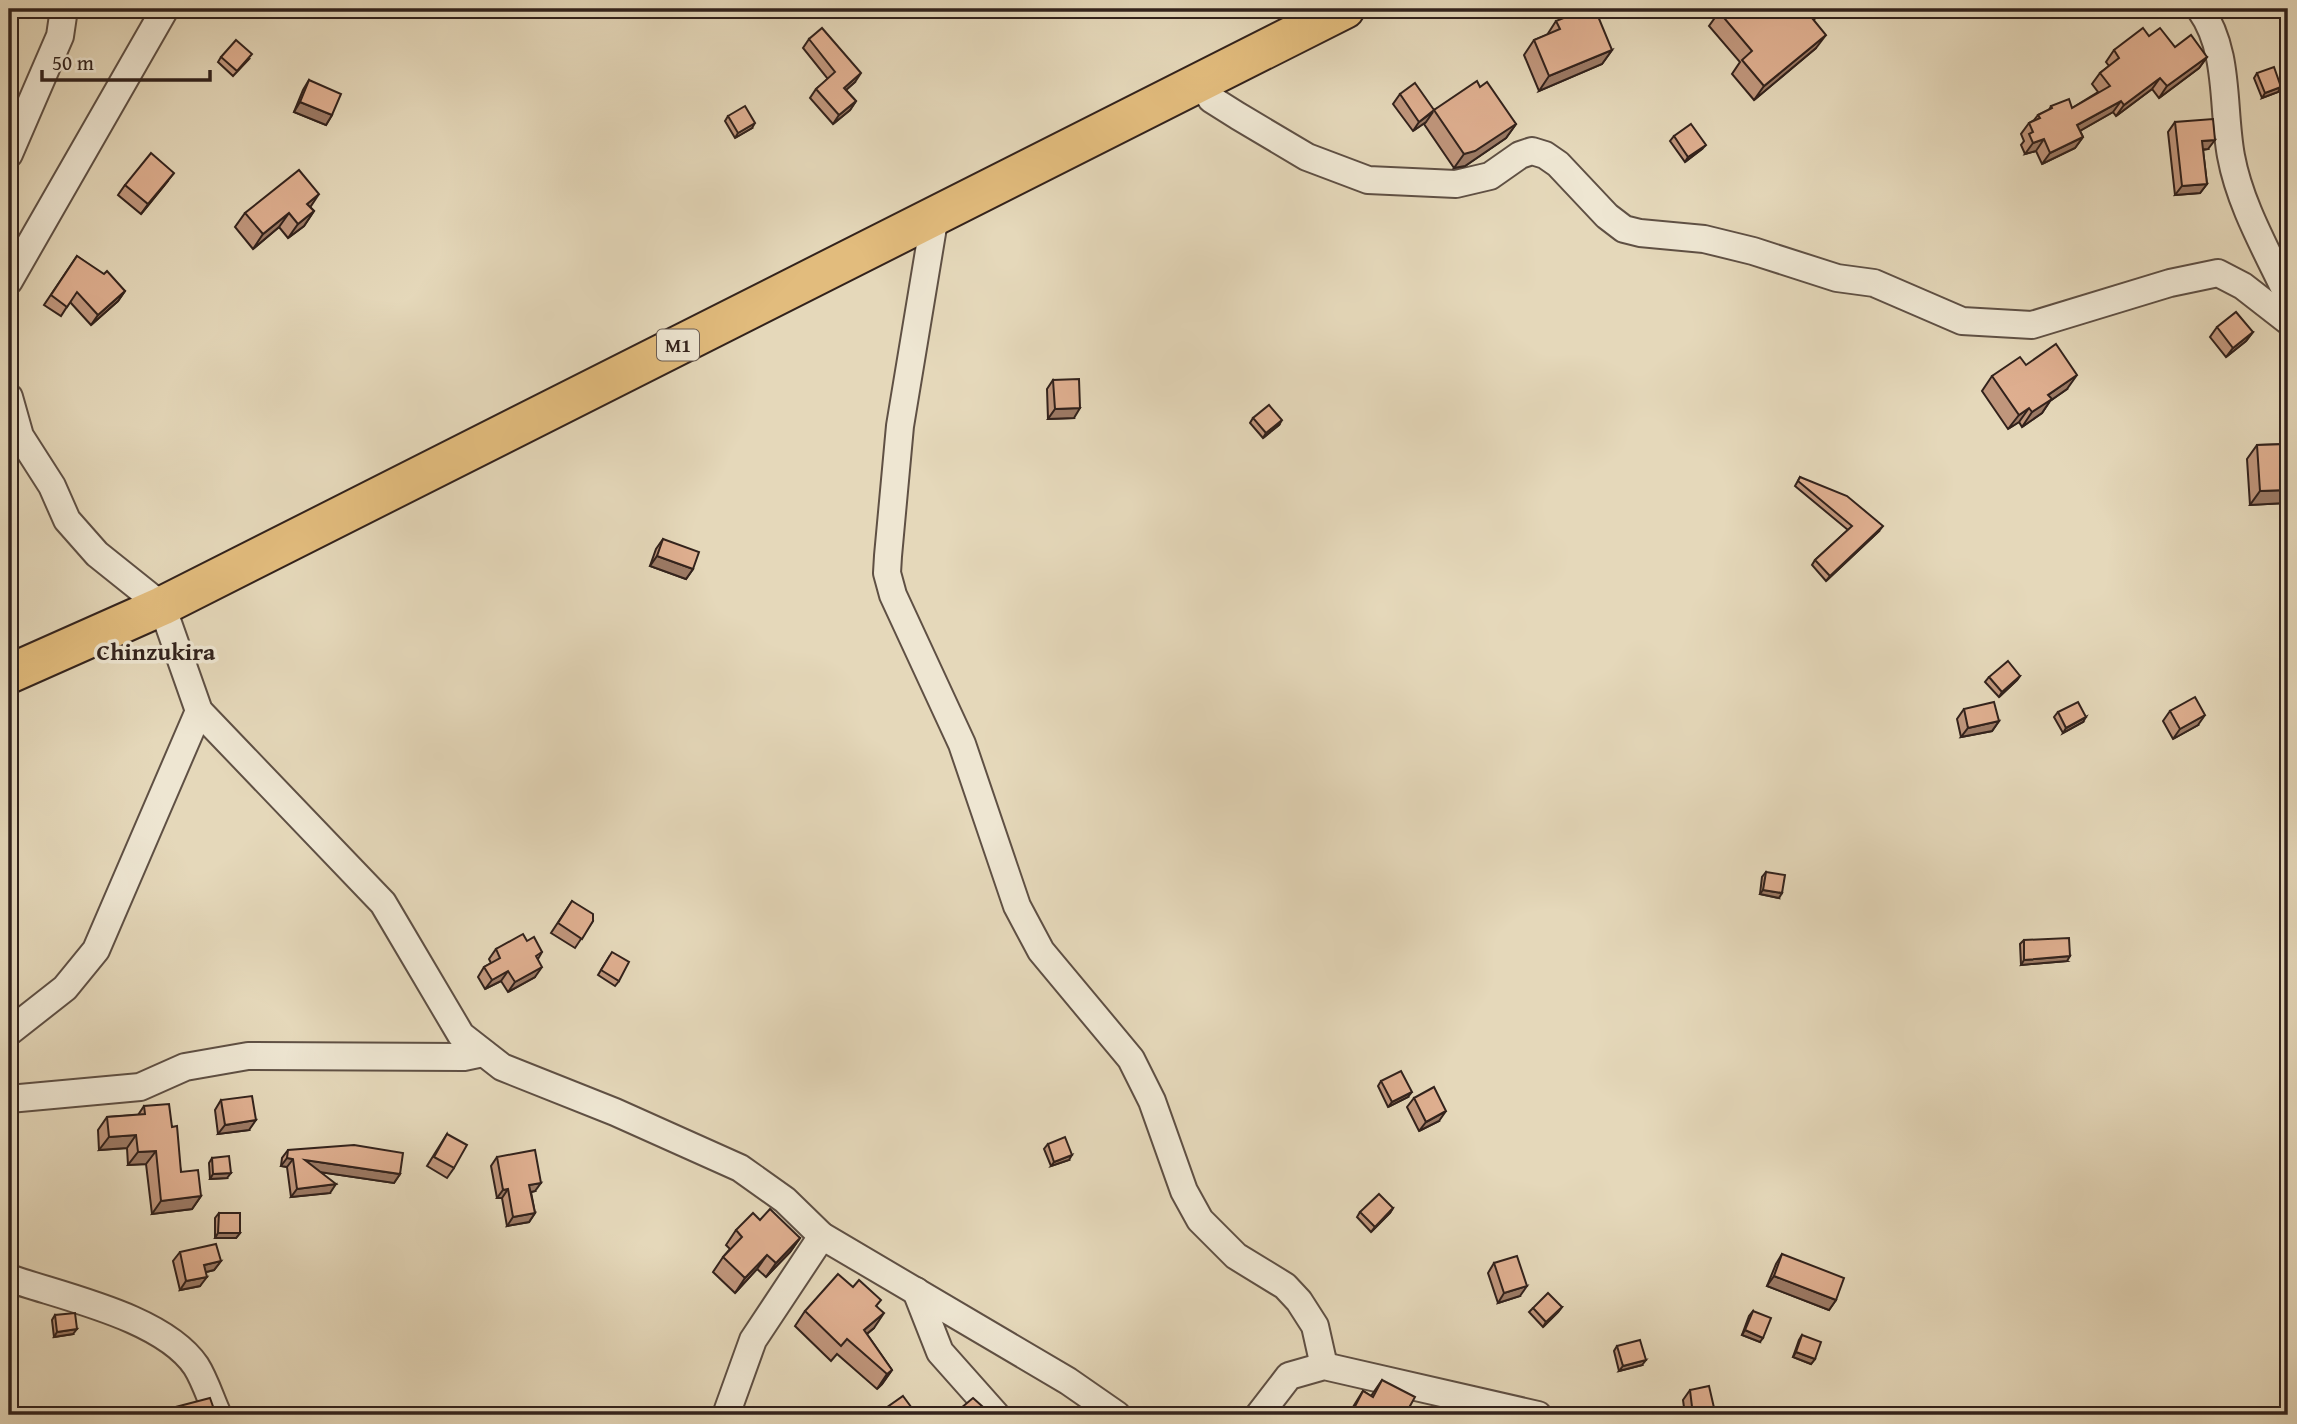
<svg xmlns="http://www.w3.org/2000/svg" width="2297" height="1424" font-family="'Gentium Book Plus',serif">
<rect width="100%" height="100%" fill="#e5d8ba"/>
<filter id="stains"><feTurbulence type="fractalNoise" baseFrequency=".00286" numOctaves="4"/><feColorMatrix values="0 0 0 0 .2 0 0 0 0 .09 0 0 0 0 .02 0 0 0 .5 -.17"/></filter>
<radialGradient id="worn" r=".72"><stop offset=".6" stop-color="#630" stop-opacity="0"/><stop offset="1" stop-color="#630" stop-opacity=".3"/></radialGradient>
<g fill="none" stroke-linecap="round" stroke-linejoin="round">
<g stroke="#5f5044" stroke-width="30">
<g id="street">
<path d="M2200 9C2230 51 2222 107 2231 156 2240 205 2267 251 2288 296"/>
<polyline points="1203,80 1211,99 1238,116 1307,157 1368,180 1456,184 1490,176 1520,155 1532,151 1545,155 1558,164 1607,216 1624,229 1640,233 1704,239 1753,251 1837,278 1874,283 1962,321 2032,325 2170,283 2218,273 2243,286 2288,321"/>
<polyline points="9,154 60,36 64,9"/>
<polyline points="935,215 900,426 888,556 887,573 893,595 962,744 1017,906 1041,951 1131,1059 1152,1101 1184,1191 1200,1220 1236,1256 1285,1286 1299,1301 1315,1326 1324,1366"/>
<polyline points="9,281 165,9"/>
<polyline points="9,397 20,436 52,486 67,520 97,554 162,606 199,711 383,903 461,1035 502,1067 615,1112 740,1168 785,1200 822,1236 1068,1381 1117,1415"/>
<polyline points="9,1032 65,988 96,950 199,711"/>
<polyline points="9,1099 140,1087 185,1067 248,1056 464,1057 483,1053"/>
<path d="M9 1278C63 1297 163 1317 196 1366 205 1380 211 1400 218 1415"/>
<polyline points="916,1291 940,1352 996,1415"/>
<polyline points="726,1415 753,1340 822,1236"/>
<polyline points="1259,1415 1289,1376 1324,1366 1538,1415"/>
</g>
</g>
<g stroke="#32221c" stroke-width="42">
<polyline id="highway" points="9,674 162,606 1345,9"/>
</g>
<use href="#street" stroke="#eee6d2" stroke-width="26"/>
<use href="#highway" stroke="#e2bc7d" stroke-width="38"/>
</g>
<g fill="#c0967c" stroke="#32221c" stroke-width="2">
<polygon points="1821,9 1814,20 1816,48 1754,100 1732,74 1740,62 1709,26 1719,12"/>
<polygon points="1556,21 1612,50 1602,64 1539,91 1524,55 1534,40 1547,35"/>
<polygon points="2149,36 2175,47 2207,57 2199,68 2159,98 2152,89 2116,116 2113,112 2080,131 2083,137 2075,148 2042,164 2036,151 2025,154 2021,145 2024,141 2021,134 2029,123 2034,120 2038,115 2049,110 2051,106 2072,108 2098,92 2092,84 2100,73 2109,66 2106,62 2114,50"/>
<polygon points="809,39 855,82 846,90 856,101 850,110 833,124 810,98 816,89 828,79 803,48"/>
<polygon points="221,57 249,59 233,76 218,62"/>
<polygon points="2257,73 2281,87 2278,92 2262,98 2254,78"/>
<polygon points="309,80 332,115 326,125 294,112 303,90"/>
<polygon points="1480,87 1516,124 1506,138 1465,166 1454,168 1424,124 1426,122 1413,131 1393,104 1400,94 1434,110"/>
<polygon points="728,116 752,128 735,138 725,121"/>
<polygon points="2175,122 2208,149 2203,150 2207,184 2200,193 2175,195 2168,132"/>
<polygon points="1674,136 1702,149 1685,162 1670,141"/>
<polygon points="167,182 141,214 118,195 125,185"/>
<polygon points="310,207 314,211 304,226 288,238 279,227 253,249 235,227 245,213"/>
<polygon points="77,256 125,291 118,301 91,325 70,302 61,316 44,305"/>
<polygon points="2217,327 2253,332 2246,341 2226,357 2210,337"/>
<polygon points="2026,365 2067,389 2050,401 2042,413 2022,427 2019,422 2008,429 1982,391 1992,376"/>
<polygon points="1053,380 1074,418 1048,419 1047,389"/>
<polygon points="1253,418 1279,425 1263,438 1250,423"/>
<polygon points="2288,444 2288,517 2287,517 2286,503 2250,505 2247,459 2257,445"/>
<polygon points="1800,477 1879,531 1826,581 1812,565 1815,560 1848,530 1795,486"/>
<polygon points="663,539 693,569 686,579 650,566 656,549"/>
<polygon points="2020,676 2017,680 1999,697 1985,682 1989,677"/>
<polygon points="1964,709 1999,721 1992,731 1961,737 1957,719"/>
<polygon points="2170,711 2198,725 2173,739 2163,721"/>
<polygon points="2058,712 2083,722 2063,733 2054,717"/>
<polygon points="1766,872 1779,898 1760,894 1762,877"/>
<polygon points="572,901 593,921 575,948 551,933"/>
<polygon points="2024,940 2067,961 2021,965 2020,944"/>
<polygon points="527,941 542,952 538,959 535,977 508,992 501,981 485,989 478,977 484,967 491,963 489,959 496,949"/>
<polygon points="609,957 619,981 615,986 598,975"/>
<polygon points="1381,1081 1408,1097 1388,1107 1378,1086"/>
<polygon points="1414,1098 1439,1121 1419,1131 1407,1107"/>
<polygon points="221,1100 249,1130 218,1134 215,1110"/>
<polygon points="144,1106 172,1127 181,1172 201,1196 192,1209 152,1214 146,1164 128,1165 127,1148 99,1150 98,1130 107,1117 138,1115"/>
<polygon points="447,1134 454,1168 447,1178 427,1166"/>
<polygon points="1048,1144 1069,1160 1051,1166 1044,1149"/>
<polygon points="288,1150 400,1174 394,1183 320,1172 330,1193 291,1197 287,1167 281,1166 282,1158"/>
<polygon points="497,1157 535,1191 531,1192 535,1213 529,1222 507,1226 502,1198 497,1198 491,1166"/>
<polygon points="212,1158 227,1178 210,1179 209,1163"/>
<polygon points="1393,1208 1390,1213 1371,1232 1357,1217 1360,1212"/>
<polygon points="219,1213 240,1233 236,1238 215,1238 215,1218"/>
<polygon points="760,1220 800,1238 790,1252 766,1277 757,1269 735,1293 713,1272 723,1257 730,1249 726,1245 736,1230"/>
<polygon points="180,1252 221,1261 214,1270 206,1272 200,1286 180,1290 173,1261"/>
<polygon points="1782,1254 1836,1300 1829,1310 1767,1286 1776,1264"/>
<polygon points="1494,1263 1520,1296 1498,1303 1488,1273"/>
<polygon points="877,1307 874,1328 867,1334 892,1370 882,1384 877,1389 837,1354 831,1361 795,1326 805,1311"/>
<polygon points="1562,1307 1558,1312 1543,1327 1529,1312 1533,1308"/>
<polygon points="1753,1311 1760,1342 1742,1335 1749,1316"/>
<polygon points="55,1315 73,1334 54,1337 52,1320"/>
<polygon points="1802,1335 1815,1359 1811,1364 1793,1357 1799,1340"/>
<polygon points="1617,1346 1642,1365 1619,1371 1614,1351"/>
<polygon points="1382,1380 1405,1415 1348,1415 1363,1391 1371,1396"/>
<polygon points="1690,1390 1713,1415 1685,1415 1683,1400"/>
</g>
<g fill="#9c7a65" stroke="#32221c" stroke-width="2">
<polygon points="1826,35 1816,48 1754,100 1764,86"/>
<polygon points="1612,50 1602,64 1539,91 1549,76"/>
<polygon points="2207,57 2199,68 2159,98 2167,86"/>
<polygon points="861,73 855,82 838,97 844,88"/>
<polygon points="2160,78 2152,89 2116,116 2124,105"/>
<polygon points="2281,87 2278,92 2262,98 2265,93"/>
<polygon points="856,101 850,110 833,124 839,115"/>
<polygon points="2121,101 2113,112 2069,137 2077,125"/>
<polygon points="300,102 332,115 326,125 294,112"/>
<polygon points="1433,112 1426,122 1413,131 1419,122"/>
<polygon points="755,123 752,128 735,138 738,133"/>
<polygon points="1516,124 1506,138 1465,166 1454,168 1464,154"/>
<polygon points="2083,137 2075,148 2042,164 2050,153"/>
<polygon points="2044,139 2036,151 2025,154 2033,143"/>
<polygon points="2215,140 2208,149 2195,150 2202,141"/>
<polygon points="1706,145 1702,149 1685,162 1688,157"/>
<polygon points="174,173 167,182 141,214 148,204"/>
<polygon points="2207,184 2200,193 2175,195 2182,186"/>
<polygon points="319,194 309,209 307,204"/>
<polygon points="314,211 304,226 288,238 298,224"/>
<polygon points="289,213 279,227 253,249 263,234"/>
<polygon points="125,291 118,301 91,325 98,315"/>
<polygon points="2253,332 2246,341 2226,357 2233,348"/>
<polygon points="2077,375 2067,389 2050,401 2042,413 2022,427 2032,412 2048,395"/>
<polygon points="1080,408 1074,418 1048,419 1055,409"/>
<polygon points="2029,408 2019,422 2008,429 2019,415"/>
<polygon points="1282,420 1279,425 1263,438 1266,433"/>
<polygon points="2288,490 2288,500 2286,503 2250,505 2260,491"/>
<polygon points="1883,526 1879,531 1826,581 1830,576"/>
<polygon points="657,556 693,569 686,579 650,566"/>
<polygon points="2020,676 2017,680 1999,697 2002,692"/>
<polygon points="2205,715 2198,725 2173,739 2180,729"/>
<polygon points="2086,717 2083,722 2063,733 2066,728"/>
<polygon points="1999,721 1992,731 1961,737 1968,728"/>
<polygon points="1763,890 1782,893 1779,898 1760,894"/>
<polygon points="2070,956 2067,961 2021,965 2024,960"/>
<polygon points="542,967 535,977 508,992 515,982"/>
<polygon points="508,971 501,981 485,989 492,980"/>
<polygon points="1412,1092 1408,1097 1388,1107 1392,1102"/>
<polygon points="1446,1111 1439,1121 1419,1131 1426,1122"/>
<polygon points="256,1120 249,1130 218,1134 225,1125"/>
<polygon points="136,1135 127,1148 99,1150 109,1137"/>
<polygon points="156,1151 146,1164 128,1165 138,1152"/>
<polygon points="1072,1155 1069,1160 1051,1166 1054,1162"/>
<polygon points="287,1158 293,1159 287,1167 281,1166"/>
<polygon points="305,1160 400,1174 394,1183 299,1169"/>
<polygon points="231,1173 227,1178 210,1179 213,1174"/>
<polygon points="541,1183 535,1191 523,1194 529,1185"/>
<polygon points="336,1184 330,1193 291,1197 297,1189"/>
<polygon points="508,1189 502,1198 497,1198 503,1190"/>
<polygon points="201,1196 192,1209 152,1214 161,1201"/>
<polygon points="1393,1208 1390,1213 1371,1232 1375,1227"/>
<polygon points="535,1213 529,1222 507,1226 513,1217"/>
<polygon points="218,1233 240,1233 236,1238 215,1238"/>
<polygon points="800,1238 790,1252 766,1277 776,1263"/>
<polygon points="767,1255 757,1269 735,1293 745,1278"/>
<polygon points="221,1261 214,1270 198,1274 204,1265"/>
<polygon points="1774,1276 1836,1300 1829,1310 1767,1286"/>
<polygon points="207,1277 200,1286 180,1290 186,1281"/>
<polygon points="1527,1286 1520,1296 1498,1303 1504,1293"/>
<polygon points="1562,1307 1558,1312 1543,1327 1546,1322"/>
<polygon points="884,1313 874,1328 854,1344 864,1330"/>
<polygon points="77,1329 73,1334 54,1337 57,1332"/>
<polygon points="1745,1330 1763,1338 1760,1342 1742,1335"/>
<polygon points="1796,1352 1815,1359 1811,1364 1793,1357"/>
<polygon points="1646,1360 1642,1365 1619,1371 1623,1366"/>
<polygon points="892,1370 882,1384 877,1389 887,1374"/>
</g>
<g fill="#dfaf90" stroke="#32221c" stroke-width="2">
<polygon points="1586,9 1595,9 1612,50 1549,76 1534,40 1560,29 1556,21"/>
<polygon points="1723,9 1821,9 1812,18 1826,35 1764,86 1742,60 1752,51 1719,12"/>
<polygon points="822,28 861,73 844,88 856,101 839,115 816,89 835,72 809,39"/>
<polygon points="2143,28 2149,36 2160,28 2175,47 2191,35 2207,57 2167,86 2160,78 2124,105 2121,101 2077,125 2083,137 2050,153 2044,139 2033,143 2029,134 2033,132 2029,123 2040,118 2038,115 2052,108 2051,106 2069,99 2072,108 2110,86 2100,73 2119,58 2114,50"/>
<polygon points="236,40 252,54 237,71 221,57"/>
<polygon points="2274,67 2281,87 2265,93 2257,73"/>
<polygon points="309,80 341,94 332,115 300,102"/>
<polygon points="1477,81 1480,87 1487,82 1516,124 1475,151 1464,154 1434,110"/>
<polygon points="1415,83 1434,110 1419,122 1400,94"/>
<polygon points="745,106 755,123 738,133 728,116"/>
<polygon points="2213,119 2215,140 2202,141 2207,184 2182,186 2175,122"/>
<polygon points="1691,124 1706,145 1688,157 1674,136"/>
<polygon points="151,153 174,173 148,204 125,185"/>
<polygon points="299,170 319,194 307,204 314,211 298,224 289,213 263,234 245,213"/>
<polygon points="77,256 104,274 107,271 125,291 98,315 77,292 67,307 51,295"/>
<polygon points="2236,312 2253,332 2233,348 2217,327"/>
<polygon points="2056,344 2077,375 2048,395 2052,399 2032,412 2029,408 2019,415 1992,376 2020,357 2026,365"/>
<polygon points="1079,379 1080,408 1055,409 1053,380"/>
<polygon points="1269,405 1282,420 1266,433 1253,418"/>
<polygon points="2288,444 2288,490 2260,491 2257,445"/>
<polygon points="1800,477 1847,496 1883,526 1830,576 1815,560 1852,526 1798,481"/>
<polygon points="663,539 699,552 693,569 657,556"/>
<polygon points="2008,661 2020,676 2002,692 1989,677"/>
<polygon points="2195,697 2205,715 2180,729 2170,711"/>
<polygon points="1994,702 1999,721 1968,728 1964,709"/>
<polygon points="2078,702 2086,717 2066,728 2058,712"/>
<polygon points="1766,872 1785,875 1782,893 1763,890"/>
<polygon points="572,901 593,914 593,921 582,939 558,923"/>
<polygon points="523,934 527,941 534,937 542,952 536,956 542,967 515,982 508,971 492,980 484,967 500,958 496,949"/>
<polygon points="2069,938 2070,956 2024,960 2024,940"/>
<polygon points="612,952 629,962 619,981 601,970"/>
<polygon points="1401,1071 1412,1092 1392,1102 1381,1081"/>
<polygon points="1434,1087 1446,1111 1426,1122 1414,1098"/>
<polygon points="252,1096 256,1120 225,1125 221,1100"/>
<polygon points="169,1104 172,1127 177,1126 181,1172 198,1170 201,1196 161,1201 156,1151 138,1152 136,1135 109,1137 107,1117 145,1114 144,1106"/>
<polygon points="447,1134 467,1145 454,1168 434,1157"/>
<polygon points="1065,1137 1072,1155 1054,1162 1048,1144"/>
<polygon points="354,1145 403,1153 400,1174 305,1160 336,1184 297,1189 293,1159 287,1158 288,1150"/>
<polygon points="535,1150 541,1183 529,1185 535,1213 513,1217 508,1189 503,1190 497,1157"/>
<polygon points="229,1156 231,1173 213,1174 212,1158"/>
<polygon points="1379,1194 1393,1208 1375,1227 1360,1212"/>
<polygon points="770,1209 800,1238 776,1263 767,1255 745,1278 723,1257 742,1237 736,1230 753,1213 760,1220"/>
<polygon points="219,1213 240,1213 240,1233 218,1233"/>
<polygon points="216,1244 221,1261 204,1265 207,1277 186,1281 180,1252"/>
<polygon points="1782,1254 1844,1278 1836,1300 1774,1276"/>
<polygon points="1517,1256 1527,1286 1504,1293 1494,1263"/>
<polygon points="838,1274 853,1287 859,1280 881,1300 876,1306 884,1313 864,1330 892,1370 887,1374 847,1339 841,1346 805,1311"/>
<polygon points="1548,1293 1562,1307 1546,1322 1533,1308"/>
<polygon points="1753,1311 1771,1318 1763,1338 1745,1330"/>
<polygon points="75,1313 77,1329 57,1332 55,1315"/>
<polygon points="1802,1335 1821,1342 1815,1359 1796,1352"/>
<polygon points="1640,1340 1646,1360 1623,1366 1617,1346"/>
<polygon points="1382,1380 1415,1397 1405,1415 1357,1415 1352,1412 1363,1391 1373,1397"/>
<polygon points="1709,1386 1715,1412 1700,1415 1693,1415 1690,1390"/>
<polygon points="903,1396 917,1415 886,1415 883,1410"/>
<polygon points="210,1398 216,1415 145,1415"/>
<polygon points="973,1398 992,1415 957,1415 955,1413"/>
</g>
<g text-anchor="middle" dominant-baseline="central" stroke-width="7" stroke-linejoin="round" paint-order="stroke">
<rect fill="#eee6d2" stroke="#6a5d53" stroke-width="2" x="657" y="329.5" width="42" height="31" rx="5"/>
<g font-size="19" font-weight="bold" fill="#32221c">
<text x="678" y="345">M1</text>
</g>
<g font-size="24" font-weight="bold" fill="#32221c" stroke="#eee6d2">
<text x="156" y="651">Chinzukira</text>
</g>
</g>
<rect width="2297" height="1424" fill="none" stroke="#e5d8ba" stroke-width="35"/>
<rect x="10" y="10" width="2276" height="1403" fill="none" stroke="#32221c" stroke-width="3.5"/>
<rect x="18" y="18" width="2262" height="1389" fill="none" stroke="#32221c" stroke-width="2"/>
<path d="M42 70v10h168v-10" fill="none" stroke="#32221c" stroke-width="3.5"/>
<text x="52" y="70" font-size="21" fill="#32221c" stroke="#eee6d2" stroke-width="5" paint-order="stroke">50 m</text>
<rect width="100%" height="100%" filter="url(#stains)"/>
<rect width="100%" height="100%" fill="url(#worn)"/>
</svg>
